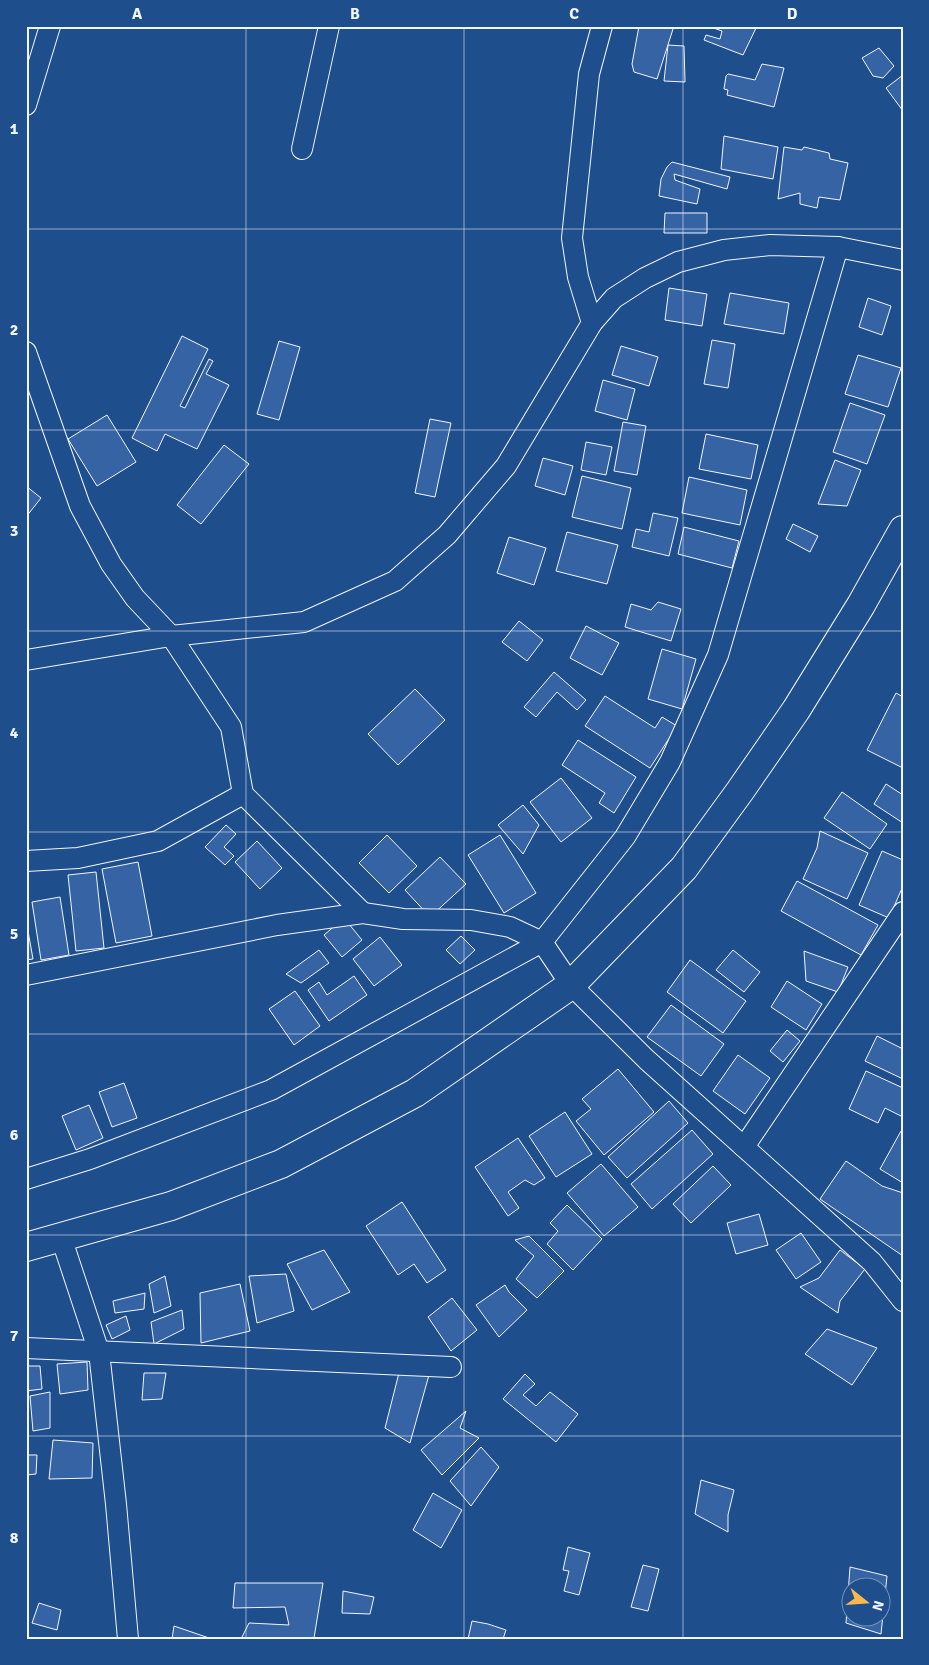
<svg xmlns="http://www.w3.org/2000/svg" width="929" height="1665" font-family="Signika,sans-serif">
<rect width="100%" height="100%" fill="#1f4e8c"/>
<g fill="#3563a3" stroke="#f2f6ff" fill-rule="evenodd">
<polygon points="639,26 674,26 657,79 634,72 632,64"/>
<polygon points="708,26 757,26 743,55 704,40 706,35 720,39 722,31"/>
<polygon points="668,45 684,46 685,82 664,81"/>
<polygon points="879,48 894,66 883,78 873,76 862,58"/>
<polygon points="762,64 784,68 774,107 727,95 728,90 724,89 726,76 728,74 755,80"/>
<polygon points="903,75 903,111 886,88"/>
<polygon points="724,136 778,147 773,179 721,169"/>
<polygon points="784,147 802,150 804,147 829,153 830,159 848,163 840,200 819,197 817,208 800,204 800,193 778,199"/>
<polygon points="672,162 730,177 727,189 674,174 675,180 700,189 697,204 659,196 661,179 667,167"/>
<polygon points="665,213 707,213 707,233 664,233"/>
<polygon points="669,288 707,294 702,326 665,320"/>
<polygon points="730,293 789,303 784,334 724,324"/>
<polygon points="868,298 891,306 882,335 859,327"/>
<polygon points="182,336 208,349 180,406 185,408 209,359 213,361 206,374 229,385 197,449 165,434 157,451 132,438"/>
<polygon points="712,340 735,344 728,388 704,384"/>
<polygon points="279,341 300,347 279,420 257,414"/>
<polygon points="621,346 658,357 649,386 612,375"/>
<polygon points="858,355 901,368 888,407 845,394"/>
<polygon points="603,380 635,389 627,420 595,411"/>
<polygon points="850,403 885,415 867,464 833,452"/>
<polygon points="107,415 136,462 97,486 68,439"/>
<polygon points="430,419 451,423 435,497 415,493"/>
<polygon points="623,422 646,426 637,475 614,471"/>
<polygon points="706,434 758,445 751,479 699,469"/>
<polygon points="586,442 612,447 606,475 581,470"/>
<polygon points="224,445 249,464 201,524 177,505"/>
<polygon points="543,458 573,466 565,495 535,486"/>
<polygon points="835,460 861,470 847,506 818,504"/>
<polygon points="582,476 631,488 622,529 572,517"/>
<polygon points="689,477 747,490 740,525 682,513"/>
<polygon points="26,486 41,498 26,517"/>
<polygon points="653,513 678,518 669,556 632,547 636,529 649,532"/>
<polygon points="793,524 818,536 810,552 786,539"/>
<polygon points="684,527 739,541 732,568 678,554"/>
<polygon points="567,532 618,545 607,584 556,571"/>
<polygon points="509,537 546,548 534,585 497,573"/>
<polygon points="658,602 681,609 671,641 625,627 631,604 651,610"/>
<polygon points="519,621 543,640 527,661 502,642"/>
<polygon points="586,626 619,643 602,675 570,658"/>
<polygon points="662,649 696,659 682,709 648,699"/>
<polygon points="554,672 586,700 577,710 557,692 536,717 524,707"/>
<polygon points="415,689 445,720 398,765 368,734"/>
<polygon points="896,693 903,697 903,768 867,750"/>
<polygon points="605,696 655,728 662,717 677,726 650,768 585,726"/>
<polygon points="578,740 636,777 614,813 599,803 605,793 562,765"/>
<polygon points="561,778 592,818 561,842 530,802"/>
<polygon points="886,784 903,795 903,823 874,804"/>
<polygon points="842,792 887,824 870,849 824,818"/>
<polygon points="523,805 539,825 523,854 498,825"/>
<polygon points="226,825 236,834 224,847 234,856 225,865 205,847"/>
<polygon points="820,831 868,853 847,899 803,879 817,848"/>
<polygon points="387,835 417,866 389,893 359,863"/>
<polygon points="500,835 536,893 504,913 468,855"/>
<polygon points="257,841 282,868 260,889 235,862"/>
<polygon points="882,851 903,860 903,886 889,918 859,905"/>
<polygon points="440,857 466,884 430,917 405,890"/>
<polygon points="138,862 152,936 116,943 102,869"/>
<polygon points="96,872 104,948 76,951 68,875"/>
<polygon points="797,881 878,925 861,955 781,911"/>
<polygon points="60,897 69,955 41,960 32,902"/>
<polygon points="344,918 362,940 342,957 324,935"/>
<polygon points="26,920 33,959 26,960"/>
<polygon points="461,936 475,950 460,964 446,950"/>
<polygon points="380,937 402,965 374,986 353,959"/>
<polygon points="319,950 329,963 301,983 286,974"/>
<polygon points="733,950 760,972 744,992 716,970"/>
<polygon points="804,951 848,967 838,992 806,981"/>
<polygon points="690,960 746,1001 723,1033 667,992"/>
<polygon points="354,976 367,995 329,1021 308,990 319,982 327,995"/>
<polygon points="787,981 822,1004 806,1030 771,1007"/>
<polygon points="295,991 320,1026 294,1045 269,1009"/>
<polygon points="671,1005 724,1044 701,1076 647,1037"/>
<polygon points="787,1030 800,1041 783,1062 770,1051"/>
<polygon points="877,1036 903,1049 903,1079 865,1061"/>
<polygon points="738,1055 770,1078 745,1114 713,1091"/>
<polygon points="618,1069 654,1112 604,1155 576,1121 591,1109 582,1099"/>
<polygon points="866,1071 903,1088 903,1117 885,1108 878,1123 849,1109"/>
<polygon points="124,1083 137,1118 112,1127 99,1092"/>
<polygon points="669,1101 688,1123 627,1178 608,1157"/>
<polygon points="89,1105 103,1138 76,1150 62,1116"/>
<polygon points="565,1112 592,1154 556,1177 529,1136"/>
<polygon points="692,1130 713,1154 652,1209 631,1184"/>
<polygon points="901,1131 903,1132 903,1183 880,1169"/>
<polygon points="518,1138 545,1178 534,1185 525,1180 508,1192 519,1208 508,1216 475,1167"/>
<polygon points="846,1161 882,1186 903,1193 903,1256 820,1199"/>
<polygon points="601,1164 638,1207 604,1236 567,1193"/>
<polygon points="713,1166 731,1185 691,1223 673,1204"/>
<polygon points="402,1202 446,1270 427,1283 414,1264 398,1275 366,1226"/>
<polygon points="567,1205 602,1239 573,1270 547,1244 558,1231 550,1223"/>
<polygon points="759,1214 768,1245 736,1254 727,1223"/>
<polygon points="801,1233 821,1262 796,1279 776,1250"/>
<polygon points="529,1236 564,1271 537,1298 516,1279 534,1256 515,1240"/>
<polygon points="324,1250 350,1292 312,1310 287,1264"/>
<polygon points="840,1250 865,1269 840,1301 838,1313 800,1287 819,1278"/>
<polygon points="286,1274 294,1311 257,1323 249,1276"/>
<polygon points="165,1276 171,1306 154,1313 149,1284"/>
<polygon points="240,1284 250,1331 201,1343 200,1293"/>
<polygon points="505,1285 509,1292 527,1310 499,1337 476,1305"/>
<polygon points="145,1293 144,1309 115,1313 113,1301"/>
<polygon points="452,1298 477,1330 451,1351 428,1317"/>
<polygon points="182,1310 184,1329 154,1344 151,1322"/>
<polygon points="126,1316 130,1330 112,1339 106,1325"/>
<polygon points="827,1329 877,1348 852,1385 805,1354"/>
<polygon points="87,1362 88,1390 60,1394 57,1364"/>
<polygon points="401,1365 429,1375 410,1443 385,1428"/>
<polygon points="26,1366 40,1366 42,1389 26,1391"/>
<polygon points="144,1373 166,1373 162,1399 142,1400"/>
<polygon points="525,1374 535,1384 523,1395 536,1406 550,1392 578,1414 556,1442 503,1399"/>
<polygon points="50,1392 50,1428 33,1431 30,1396"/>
<polygon points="466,1411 460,1428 479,1438 442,1475 421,1450"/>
<polygon points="53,1440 93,1443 92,1478 49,1479"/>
<polygon points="481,1447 499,1467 471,1506 450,1481"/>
<polygon points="26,1455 37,1455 36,1474 26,1475"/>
<polygon points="701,1480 734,1490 728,1515 728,1532 695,1514"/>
<polygon points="433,1493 462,1510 441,1548 413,1530"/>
<polygon points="568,1547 590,1553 579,1595 564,1591 569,1571 563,1570"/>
<polygon points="643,1565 659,1569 648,1611 631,1607"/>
<path d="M850 1567 887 1576 881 1634 846 1623ZM852 1588H882V1618H852Z"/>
<polygon points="235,1583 323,1583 314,1638 241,1639 249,1623 289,1625 285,1607 233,1608"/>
<polygon points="343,1591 374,1597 370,1614 342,1613"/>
<polygon points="39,1603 61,1610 57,1630 32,1623"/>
<polygon points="472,1621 488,1624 506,1630 503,1639 468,1639"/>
<polygon points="174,1626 212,1639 172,1639"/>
</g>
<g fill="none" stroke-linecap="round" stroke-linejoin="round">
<g stroke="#f2f6ff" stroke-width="22">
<g id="minor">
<polyline points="26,105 50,26"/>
<polyline points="302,149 329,26"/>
<polyline points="592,323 578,277 572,238 589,74 602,26"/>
<polyline points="26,352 80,506 111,564 135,598 171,636 231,727 243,794 158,841 78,858 26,861"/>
<polyline points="26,660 171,636 304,622 395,581 447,535 506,466 592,323 614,298 645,278 678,262 724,250 770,245 838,247 903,260"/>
<polyline points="243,794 363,913"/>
<polyline points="26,975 277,925 363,913 403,919 471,920 510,927 542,942 571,985 647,1060 872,1262 903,1301"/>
<polyline points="744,1147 903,912"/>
<polyline points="26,1179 90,1159 271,1090 542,942 625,837 670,762 718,655 838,247"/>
<polyline points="61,1237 99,1352 116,1504 128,1639"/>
<polyline points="26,1348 451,1367"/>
</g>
</g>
<g stroke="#f2f6ff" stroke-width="30">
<polyline id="trunk" points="26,1247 171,1206 281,1164 415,1093 571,985 684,868 740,791 796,710 861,605 903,530"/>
</g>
<use href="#minor" stroke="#1f4e8c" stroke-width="20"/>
<use href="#trunk" stroke="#1f4e8c" stroke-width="28"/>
</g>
<path fill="none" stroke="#f2f6ff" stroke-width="1" stroke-opacity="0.55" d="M246 26V1639M464 26V1639M683 26V1639M26 229H903M26 430H903M26 631H903M26 832H903M26 1034H903M26 1235H903M26 1436H903"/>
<rect width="929" height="1665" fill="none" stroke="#1f4e8c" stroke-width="55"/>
<g transform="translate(866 1602) rotate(107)"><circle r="24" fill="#1f4e8c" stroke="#7391ba"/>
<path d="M0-4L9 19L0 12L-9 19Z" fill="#ffb74d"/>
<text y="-8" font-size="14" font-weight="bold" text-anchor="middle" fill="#f2f6ff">N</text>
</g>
<rect x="28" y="28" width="874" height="1610" fill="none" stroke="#f2f6ff" stroke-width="2"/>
<g font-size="16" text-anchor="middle" font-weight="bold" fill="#f2f6ff">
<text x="137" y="19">A</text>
<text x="355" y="19">B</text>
<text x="574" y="19">C</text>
<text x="792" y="19">D</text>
<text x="14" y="134">1</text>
<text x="14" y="335">2</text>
<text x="14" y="536">3</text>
<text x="14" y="738">4</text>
<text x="14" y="939">5</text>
<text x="14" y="1140">6</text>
<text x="14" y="1341">7</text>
<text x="14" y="1543">8</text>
</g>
</svg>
